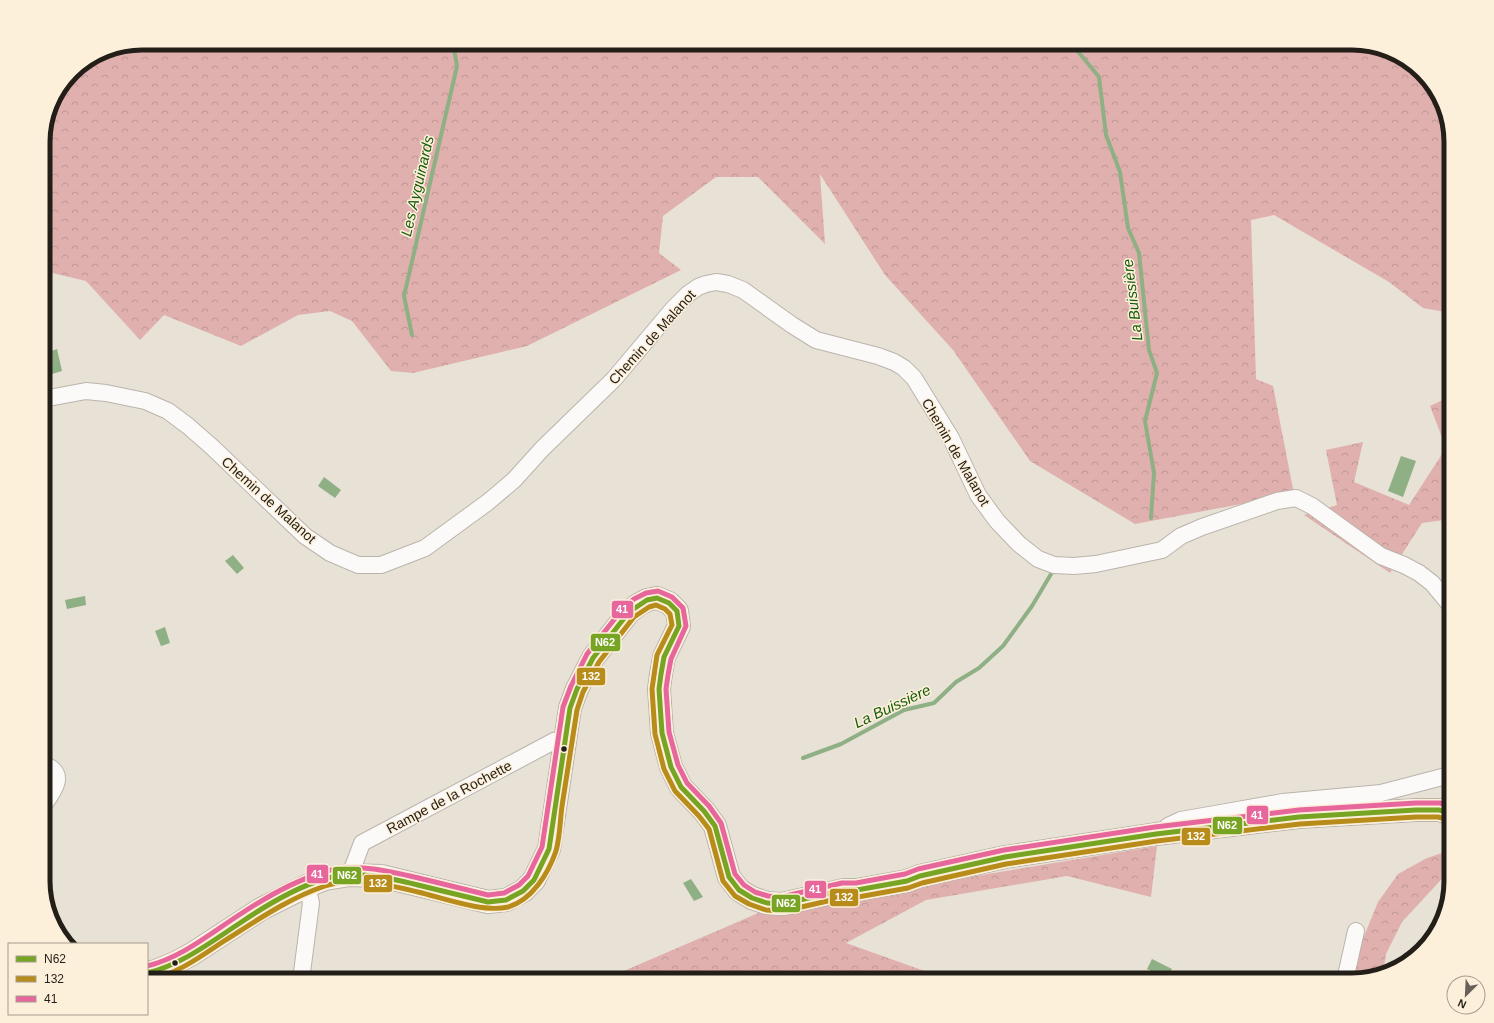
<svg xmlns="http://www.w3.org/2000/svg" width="1494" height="1023" font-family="Helvetica,sans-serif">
<defs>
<pattern id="forest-crowns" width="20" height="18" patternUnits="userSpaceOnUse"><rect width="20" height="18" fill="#e0b0ae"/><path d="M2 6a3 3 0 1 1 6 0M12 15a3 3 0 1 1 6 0" fill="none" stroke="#c09795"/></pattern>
</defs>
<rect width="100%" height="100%" fill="#e8e1d6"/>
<g fill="url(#forest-crowns)">
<polygon points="142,43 1352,43 1407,60 1441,98 1451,142 1451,313 1423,308 1389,282 1274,215 1251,220 1256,379 1273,386 1294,494 1135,524 1030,461 953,350 885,275 820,174 825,244 758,177 716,177 663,216 659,253 681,270 527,346 413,373 391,371 352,321 330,311 298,315 241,346 164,315 140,340 86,281 44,271 43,272 43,136 51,104 72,72 105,50"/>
<polygon points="1451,396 1451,519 1422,523 1390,573 1304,515 1337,505 1326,450 1363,442 1354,482 1409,505 1446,448 1430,406"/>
<polygon points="1157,846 1151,897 1067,876 926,900 846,943 947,979 946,980 603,980 763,911"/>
<polygon points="1451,850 1451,869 1402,922 1386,954 1383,973 1352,980 1354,961 1378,902 1398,874 1427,858"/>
</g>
<g fill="#8fb084">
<polygon points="57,349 62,371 52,374 46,353"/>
<polygon points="1401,456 1416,461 1403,497 1388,491"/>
<polygon points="324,477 341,490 335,498 318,486"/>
<polygon points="233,555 244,568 237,574 225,561"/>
<polygon points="85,596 86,605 67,609 65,600"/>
<polygon points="165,627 170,643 161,646 155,631"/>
<polygon points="691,879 703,897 694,901 683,883"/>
<polygon points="1152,959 1172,969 1167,979 1147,969"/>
</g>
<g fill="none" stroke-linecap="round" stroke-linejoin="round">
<g stroke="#8fb084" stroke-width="4">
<polyline points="1071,43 1099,77 1106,135 1120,172 1128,228 1139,253 1149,350 1157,373 1145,421 1154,473 1151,518"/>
<polyline points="412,335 404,296 457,66 453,43"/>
<polyline points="803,758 841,744 904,710 934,703 956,682 979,668 1003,646 1032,606 1054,569"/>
</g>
<g stroke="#bab4ac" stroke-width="18">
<g id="street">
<polyline points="43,399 86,391 106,393 145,401 168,411 188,426 211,446 305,536 330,553 358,565 381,565 425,548 488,502 514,480 542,449 614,379 673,309 688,294 698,287 706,284 716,282 728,284 743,290 792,325 816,340 878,356 894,362 904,368 914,378 951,438 978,495 997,521 1019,544 1038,559 1054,565 1074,566 1096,564 1162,550 1181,536 1202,527 1277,501 1296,498 1312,506 1381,556 1404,565 1419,573 1432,583 1451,606"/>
<path d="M43 764C68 773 54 791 43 806"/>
<polyline points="1168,826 1181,820 1283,802 1381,793 1446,776 1451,772"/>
<polyline points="350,875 362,843 554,741 566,739"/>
<polyline points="301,980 311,903 307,886"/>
<polyline points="1345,980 1356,931"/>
</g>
</g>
<g stroke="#bab4ac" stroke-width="24">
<polyline id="secondary" points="147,973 156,971 175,963 192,954 261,909 307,886 325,879 350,875 381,876 488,902 506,900 523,891 534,880 549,849 570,708 577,689 593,658 629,612 638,605 647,600 657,598 669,603 677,611 679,626 664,657 661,674 659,689 662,733 671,767 681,787 704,811 715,826 729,877 739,890 752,898 767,903 782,904 844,890 857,890 907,881 920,876 1005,857 1156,834 1299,817 1416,810 1439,810 1451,813"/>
</g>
<use href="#street" stroke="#fcfaf9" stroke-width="16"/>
<use href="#secondary" stroke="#fcfaf9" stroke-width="22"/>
<g stroke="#fdf0db" stroke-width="8">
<path id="bus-1" d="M147 973C181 965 211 942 240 923 265 906 295 888 324 879 358 869 393 879 426 887 447 892 467 897 488 902L506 900 523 891 534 880 549 849 570 708 577 689 593 658 629 612 647 600 657 598 669 603 677 611 679 626 664 657 661 674 659 689 662 733 671 767 681 787 704 811 715 826 729 877 739 890 752 898 767 903 782 904 844 890H857L907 881 920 876 1005 857 1156 834 1299 817 1416 810H1439L1451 813"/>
</g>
<g stroke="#fdf0db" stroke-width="8">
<path id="bus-2" d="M149 980C177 974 200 957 224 941 256 921 289 898 325 886 356 876 388 885 418 892 443 898 484 913 508 907 532 900 548 874 556 851 560 837 560 821 562 806 567 774 572 742 577 710L583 692 599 662 634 617 649 607 656 605 665 609 670 614 672 625 657 655 652 689 655 734 664 769 675 791 699 816 709 829 723 881 735 896 749 904 766 910 784 911 845 897H858L908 888 922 883 1006 864 1157 841 1300 824 1416 817H1438L1449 820"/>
</g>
<g stroke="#fdf0db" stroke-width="8">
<path id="bus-3" d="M147 966C181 958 211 933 239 915 263 899 295 881 323 872 358 862 393 872 427 880 447 885 468 890 488 895L504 893 519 885 528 876 542 847 563 707 571 686 587 654 624 607 634 599 646 593 658 591 672 597 683 608 686 626 671 659 668 675 666 689 669 732 678 765 687 783 709 806 721 823 735 874 744 885 755 892 768 896 781 897 842 883H856L905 874 918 869 1004 850 1155 827 1299 810 1416 803H1440L1451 806"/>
</g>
<use href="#bus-1" stroke="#77a423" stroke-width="5"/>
<use href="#bus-2" stroke="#b88c1a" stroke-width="5"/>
<use href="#bus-3" stroke="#e7679c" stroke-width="5"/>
</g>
<g fill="#231e17" stroke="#fdf0db" stroke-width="1.5">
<circle cx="564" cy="749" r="3.5"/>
<circle cx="175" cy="963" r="3.5"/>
</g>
<g text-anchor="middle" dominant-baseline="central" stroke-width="3" stroke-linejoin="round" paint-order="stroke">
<g font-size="14" fill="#231e17" stroke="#fdf0db">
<text transform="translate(652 337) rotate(-48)">Chemin de Malanot</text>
<text transform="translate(956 452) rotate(60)">Chemin de Malanot</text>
<text transform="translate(269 500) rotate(42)">Chemin de Malanot</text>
<text transform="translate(449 797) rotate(-28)">Rampe de la Rochette</text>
</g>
<g font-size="15" font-style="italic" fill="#175c09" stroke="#fdf0db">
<text transform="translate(417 186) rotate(-77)">Les Ayguinards</text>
<text transform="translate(1132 300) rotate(-97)">La Buissière</text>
<text transform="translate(892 706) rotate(-25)">La Buissière</text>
</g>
</g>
<path d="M0 0H1494V1023H0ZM142 50H1352A92 92 0 0 1 1444 142V881A92 92 0 0 1 1352 973H142A92 92 0 0 1 50 881V142A92 92 0 0 1 142 50Z" fill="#fdf0db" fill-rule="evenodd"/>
<path fill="none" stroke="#231e17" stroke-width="5" d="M142 50H1352A92 92 0 0 1 1444 142V881A92 92 0 0 1 1352 973H142A92 92 0 0 1 50 881V142A92 92 0 0 1 142 50Z"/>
<g stroke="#fdf0db" stroke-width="1.5">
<rect x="611" y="600" width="23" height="19" rx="4" fill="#e7679c"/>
<rect x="590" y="633" width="31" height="19" rx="4" fill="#77a423"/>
<rect x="576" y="667" width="30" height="19" rx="4" fill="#b88c1a"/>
<rect x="1246" y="805" width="23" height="20" rx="4" fill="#e7679c"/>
<rect x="1212" y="816" width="31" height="19" rx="4" fill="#77a423"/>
<rect x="1181" y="827" width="30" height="19" rx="4" fill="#b88c1a"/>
<rect x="306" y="864" width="23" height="20" rx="4" fill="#e7679c"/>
<rect x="332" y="866" width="30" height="19" rx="4" fill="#77a423"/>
<rect x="363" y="874" width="30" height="19" rx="4" fill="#b88c1a"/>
<rect x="804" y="880" width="23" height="19" rx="4" fill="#e7679c"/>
<rect x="829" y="888" width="30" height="19" rx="4" fill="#b88c1a"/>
<rect x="771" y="894" width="30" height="19" rx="4" fill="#77a423"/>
</g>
<g font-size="11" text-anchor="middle" font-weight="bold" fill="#fff">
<text x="622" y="613">41</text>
<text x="605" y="646">N62</text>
<text x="591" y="680">132</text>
<text x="1257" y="819">41</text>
<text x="1227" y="829">N62</text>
<text x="1196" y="840">132</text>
<text x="317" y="878">41</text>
<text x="347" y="879">N62</text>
<text x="378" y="887">132</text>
<text x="815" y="893">41</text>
<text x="844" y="901">132</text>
<text x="786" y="907">N62</text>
</g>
<rect x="8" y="943" width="140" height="72" fill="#fdf0db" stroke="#a69c8d"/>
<rect x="16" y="956" width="20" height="6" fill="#77a423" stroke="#a69c8d"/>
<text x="44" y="963" font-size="12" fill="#231e17">N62</text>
<rect x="16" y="976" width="20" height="6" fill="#b88c1a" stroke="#a69c8d"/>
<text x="44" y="983" font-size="12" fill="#231e17">132</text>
<rect x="16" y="996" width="20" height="6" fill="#e7679c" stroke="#a69c8d"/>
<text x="44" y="1003" font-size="12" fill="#231e17">41</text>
<g transform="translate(1466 995) rotate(204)"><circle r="19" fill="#fdf0db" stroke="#a69c8d"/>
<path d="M0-3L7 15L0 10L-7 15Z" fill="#68625a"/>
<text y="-6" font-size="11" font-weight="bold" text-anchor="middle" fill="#231e17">N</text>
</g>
</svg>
